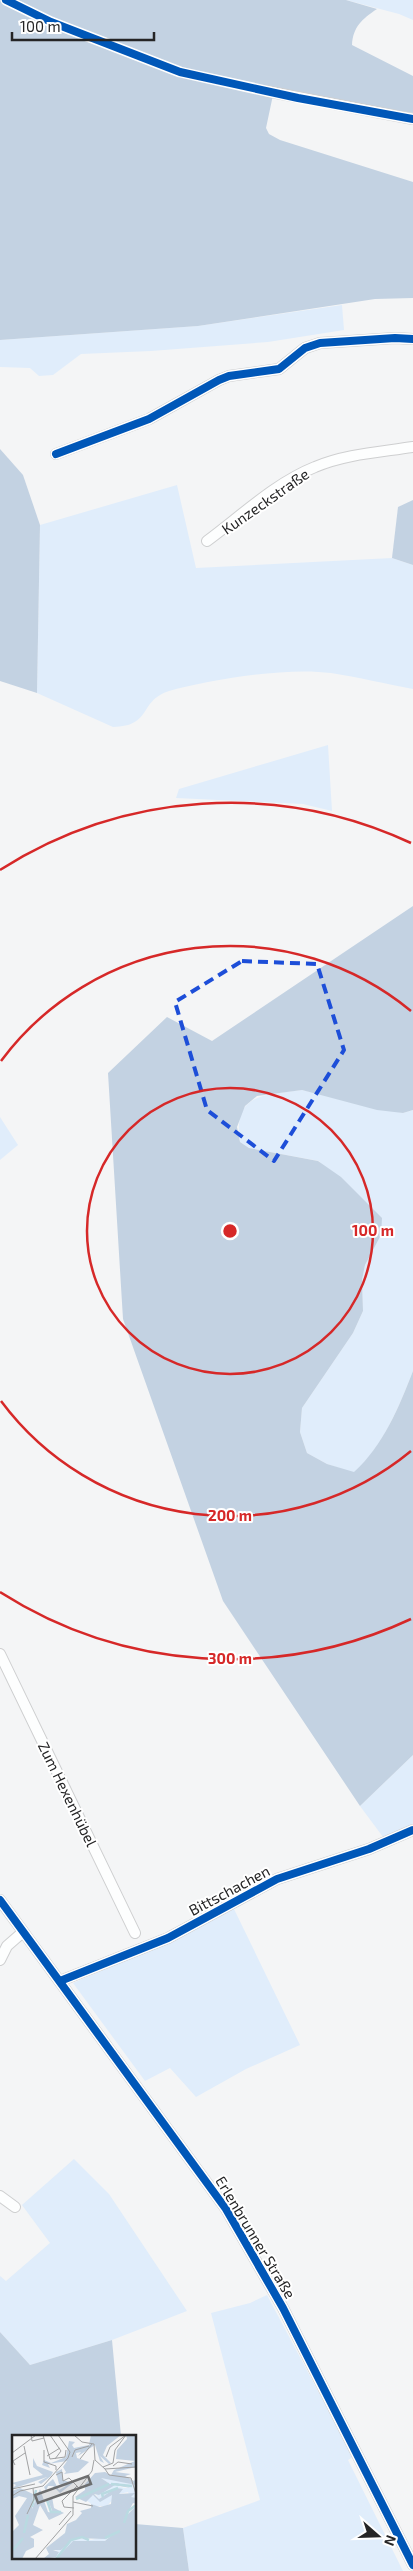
<svg xmlns="http://www.w3.org/2000/svg" width="413" height="2571" font-family="'Exo 2',sans-serif">
<rect width="100%" height="100%" fill="#f4f5f6"/>
<g fill="#e0edfb">
<polygon points="346,0 413,0 413,20 399,14"/>
<polygon points="342,305 344,330 268,342 151,351 81,354 53,375 39,376 30,368 0,367 0,340 198,326"/>
<path d="M177 485 196 568 392 558 413 565V689C386 684 358 677 331 673 287 667 212 679 169 691 138 701 153 726 113 727L37 693 40 525Z"/>
<polygon points="328,745 332,811 303,804 176,798 179,789"/>
<path d="M302 1090 403 1113 413 1110V1371C399 1407 383 1446 354 1473L327 1464 307 1453 300 1432 302 1408 353 1333 363 1311 362 1280 365 1265 381 1235 319 1161 249 1148 240 1142C232 1093 265 1095 302 1090Z"/>
<polygon points="0,1117 18,1145 0,1160"/>
<polygon points="413,1755 413,1830 386,1841 360,1806"/>
<polygon points="233,1907 300,2045 246,2069 196,2097 170,2068 145,2081 73,1983 171,1941"/>
<polygon points="74,2159 109,2194 187,2311 112,2340 30,2365 0,2332 0,2276 6,2281 50,2243 22,2205"/>
<polygon points="267,2295 353,2457 348,2460 403,2571 189,2571 183,2528 260,2500 211,2313 250,2303"/>
</g>
<g fill="#c3d2e2">
<path d="M0 0H346L377 9C362 19 353 27 352 45L413 76V113L287 92 273 95 266 128 269 134 280 140 413 182V298L375 299 198 326 0 340Z"/>
<polygon points="0,449 23,475 40,525 37,693 0,681"/>
<polygon points="413,500 413,565 392,558 398,507"/>
<path d="M413 906V1110L403 1113 377 1110 302 1090 257 1096 245 1106 237 1127 240 1142 249 1148 318 1161 341 1177 382 1218 381 1235 365 1265 362 1280 363 1311 353 1333 302 1408 300 1432 307 1453 327 1464 354 1472C383 1446 399 1407 413 1371V1755L360 1806 223 1601 123 1319 108 1073 167 1017 212 1041Z"/>
<polygon points="0,2332 30,2365 112,2340 121,2436 14,2436 14,2557 135,2557 135,2524 183,2528 189,2571 0,2571"/>
</g>
<g fill="none" stroke-linecap="round" stroke-linejoin="round">
<g stroke="#cecfd0" stroke-width="12">
<g id="minor">
<polyline points="266,91 413,119"/>
<polyline points="56,454 149,419 219,380 229,376 279,369 305,348 320,343 395,338 413,339"/>
<path d="M207 541C241 516 275 483 315 467 345 454 381 452 413 447"/>
<polyline points="0,1654 135,1933"/>
<polyline points="0,1900 226,2209 283,2308 413,2565"/>
<polyline points="0,1960 7,1946 23,1932"/>
<polyline points="60,1981 168,1938 277,1879 369,1849 413,1830"/>
<polyline points="0,2196 15,2207"/>
</g>
</g>
<use href="#minor" stroke="#fdfefe" stroke-width="10"/>
<g stroke="#fff" stroke-width="11">
<g id="cycleway">
<polyline points="6,0 51,22 180,72 298,98 413,119"/>
<polyline points="56,454 149,419 219,380 229,376 279,369 305,348 320,343 395,338 413,339"/>
<polyline points="0,1900 226,2209 283,2308 413,2565"/>
<polyline points="60,1981 168,1938 277,1879 369,1849 413,1830"/>
</g>
</g>
<use href="#cycleway" stroke="#0057b8" stroke-width="8"/>
</g>
<path fill="none" stroke="#1d4ed8" stroke-width="4" stroke-dasharray="10 6" stroke-linejoin="round" d="M242 961 317 964 344 1050 274 1161 207 1110 175 1002Z"/>
<g fill="none" stroke="#d62828" stroke-width="2.5">
<circle cx="230" cy="1231" r="143"/>
<path d="M411 1451A285 285 0 0 1 1 1401M1 1061A285 285 0 0 1 411 1011"/>
<path d="M411 1619A428 428 0 0 1 0 1592M0 870A428 428 0 0 1 411 843"/>
</g>
<g text-anchor="middle" dominant-baseline="central" stroke-width="4" stroke-linejoin="round" paint-order="stroke">
<g font-size="15" fill="#252526" stroke="#fff">
<text transform="translate(265 501) rotate(-35)">Kunzeckstraße</text>
<text transform="translate(68 1794) rotate(64)">Zum Hexenhübel</text>
<text transform="translate(229 1890) rotate(-28)">Bittschachen</text>
<text transform="translate(256 2237) rotate(59)">Erlenbrunner Straße</text>
</g>
</g>
<g transform="translate(12 2435)">
<rect width="124" height="124" fill="#f4f5f6"/>
<path d="M89 43 124 48V64L120 65 116 57 107 59 104 54 87 64 83 58 87 60 94 53 103 50 112 53 119 52 98 49ZM81 60 88 65 100 60 101 64 95 71H82L74 65ZM100 100 92 107 63 106 44 124H38L47 117 41 114 46 115 63 103 79 105Z" fill="#e0edfb"/>
<path d="M79 0H109L95 11 91 20 99 28 97 29 88 21 92 28 88 26 83 10 66 21 69 17 64 18 65 23 77 27 66 37 52 39 54 37 51 32 55 26 36 29 38 33 30 30 32 25 39 28 54 22 57 6 63 7 60 10 62 13 77 10ZM114 0H124V32L103 37 119 39 113 41 122 46 124 43V50L89 43 98 49 105 48 119 53 103 50 87 60 82 59 87 64 104 53 111 54 107 59 123 58 119 62 124 63V69L121 68 114 81 124 71V124H44L61 106H93L100 100 93 104 63 103 49 115H41L47 117 44 122 31 124 37 119 34 113 53 98 55 89 64 85 70 78 68 76 79 73V69L88 72 99 69 100 60 88 67 81 60 74 67 63 62 73 55V49L83 38 93 37 99 40 102 35 123 26 104 24 105 15 115 4ZM21 23 25 31 41 37 39 41 29 49 26 47 35 42 0 54 4 50 0 48 31 40 21 32ZM50 34 51 45 61 48 48 58 41 51H36L34 56 32 52 41 44 47 55 54 51 47 49 44 37ZM8 53 21 59 20 74 28 54 36 77 41 78 36 65 40 62 42 73 52 78 37 85 28 70 21 90 31 95 18 102 22 104V112L14 116 10 124H0V97L7 90 3 81 15 63 7 61 0 64V56Z" fill="#c3d2e2"/>
<path fill="none" stroke="#b9dae1" stroke-width="2.5" d="M99 49 120 51M91 62 90 59 106 53M64 64 97 49M35 65 39 77H49M20 72 24 55M112 88 116 76 124 70M12 98 16 80M93 103 108 96M1 115 11 103M44 124 59 105 70 102 77 105"/>
<path fill="none" stroke="#a1a2a3" stroke-width="1" d="M19 0 20 6 32 3M31 0 38 24 53 22 54 15M38 0 49 16 43 24M62 0 70 7 82 9 83 25 93 34 124 32M12 11 18 40M32 15V27L44 31V35M0 18 24 0M35 21 48 13M60 22 63 15 77 11M68 24 80 9M3 30 1 26 13 18M101 31 106 27 120 29M91 32 101 28 103 15 114 0 98 12 94 22M93 34 97 40 119 43 124 59M44 40 50 37 51 46 57 43 66 52M0 54 23 49M0 61 8 56 31 51 56 23 58 17 46 0M50 66 65 51M50 66 52 72 62 73M61 67 81 71M15 79 22 64 21 53M47 90 59 76M23 124 61 80V61L80 36 82 25"/>
<path fill="#6d6e6f" fill-opacity="0.15" stroke="#6d6e6f" stroke-width="2.5" d="M76 41 79 49 26 68 23 60Z"/>
<rect width="124" height="124" fill="none" stroke="#252526" stroke-width="2.5"/>
</g>
<circle cx="230" cy="1231" r="8" fill="#d62828" stroke="#fff" stroke-width="2.5"/>
<g font-size="15" text-anchor="middle" font-weight="bold" fill="#d62828" stroke="#fff" stroke-width="4" stroke-linejoin="round" paint-order="stroke">
<text x="373" y="1236">100 m</text>
<text x="230" y="1521">200 m</text>
<text x="230" y="1664">300 m</text>
</g>
<g transform="translate(378 2536) rotate(110)" stroke="#ffffff" stroke-width="4" paint-order="stroke">
<path d="M0-4L9 19L0 12L-9 19Z" fill="#252526"/>
<text y="-8" font-size="14" font-weight="bold" text-anchor="middle" fill="#252526">N</text>
</g>
<path d="M12 32v8h142v-8" fill="none" stroke="#252526" stroke-width="2.5"/>
<text x="20" y="32" font-size="15" fill="#252526" stroke="#ffffff" stroke-width="4" paint-order="stroke">100 m</text>
</svg>
